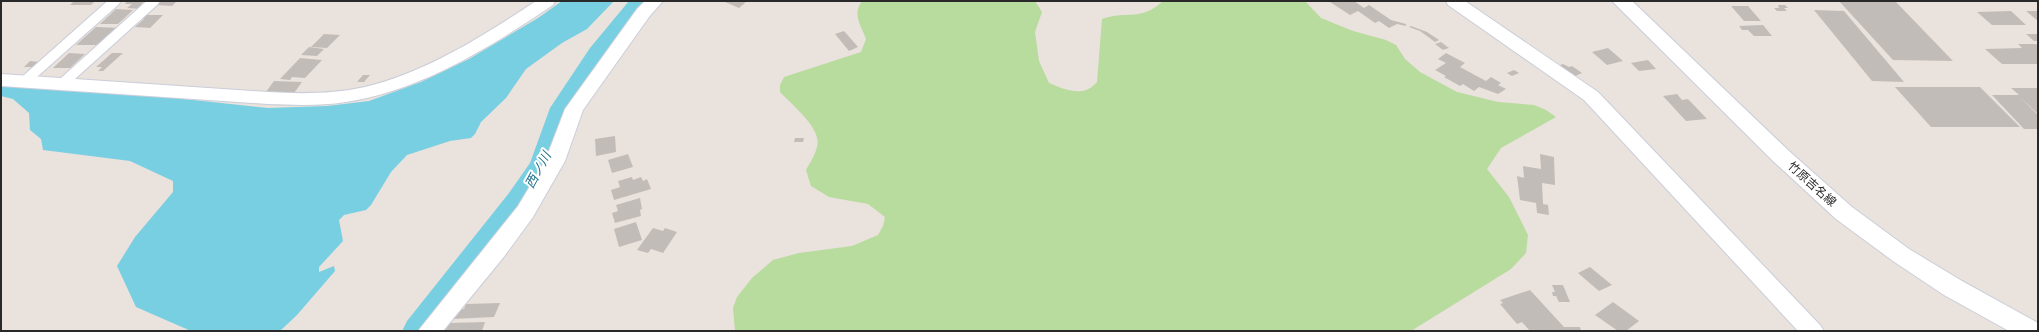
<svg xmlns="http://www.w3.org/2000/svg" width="2039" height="332" font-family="'DM Sans','Noto Sans JP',sans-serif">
<rect width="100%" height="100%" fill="#eae2dc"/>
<path fill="#b8db9e" d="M862 1H1035L1042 12 1035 32 1039 61 1049 83C1066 90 1084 98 1097 82L1102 19C1128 10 1140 22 1163 1H1305L1321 18 1353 31 1386 40 1396 45 1405 59 1420 72 1457 92 1498 102 1534 105 1546 110 1556 117 1501 148 1487 169 1509 197 1528 235 1526 253 1511 269 1411 331H735L733 308 737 297 752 278 773 260 799 253 852 246 878 235 883 226 885 217 868 204 829 197 811 186 806 170C810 163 815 155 817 147 823 129 791 104 780 92V85L784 77 861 52 866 39C861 25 852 15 862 1Z"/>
<polygon fill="#79cfe2" points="562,1 614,1 587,29 562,43 526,69 506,98 481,122 475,134 471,138 450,141 407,155 391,172 371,205 366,210 344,215 339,220 343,241 319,267 319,272 334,266 335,271 297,315 280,331 191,331 136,307 117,266 135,237 173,192 173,181 130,161 43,150 41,139 30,130 29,113 13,99 1,96 1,86 165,97 268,108 327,106 369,101 421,82 469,59 538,18"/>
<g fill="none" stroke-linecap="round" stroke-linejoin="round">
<polygon fill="#79cfe2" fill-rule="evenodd" points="629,1 655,1 610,58 578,108 559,164 531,209 439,331 402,331 407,321 509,193 530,163 550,108 590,48"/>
</g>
<g fill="#c2bcb8">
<polygon points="74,1 95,1 91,5 70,5"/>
<polygon points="127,1 145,1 141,4 146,5 142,9 127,8 132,4 125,4"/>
<polygon points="161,1 177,1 172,6 157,5"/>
<polygon points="727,1 743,1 746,2 739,8 725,2"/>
<polygon points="1354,1 1364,8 1369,5 1391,20 1406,24 1406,26 1397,24 1389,28 1379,21 1375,23 1358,11 1350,15 1330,2"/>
<polygon points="1839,1 1895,1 1953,61 1893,60"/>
<polygon points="1778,5 1785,5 1788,8 1784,8 1787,11 1777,11 1774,8 1779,8"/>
<polygon points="1731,6 1748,6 1761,21 1744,21"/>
<polygon points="116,9 133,10 118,24 100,24"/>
<polygon points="1814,10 1844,11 1904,82 1872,81"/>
<polygon points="2011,11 2026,25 1992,25 1977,12"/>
<polygon points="2026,11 2038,11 2038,21"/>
<polygon points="145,15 163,15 150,28 135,27 144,19 141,18"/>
<polygon points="1763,25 1772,36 1754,36 1748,30 1742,30 1739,26"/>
<polygon points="1411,26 1427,32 1439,40 1435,42 1420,31 1409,27"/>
<polygon points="96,27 120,28 114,34 109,34 104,42 100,42 96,45 76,45"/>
<polygon points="844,31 858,47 849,51 835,34"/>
<polygon points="324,34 340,35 327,48 311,47"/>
<polygon points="2026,34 2038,34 2038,41 2034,41"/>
<polygon points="1441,42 1449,48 1443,50 1435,44"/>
<polygon points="2018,44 2036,44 2038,46 2038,64 2002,64 1985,49 2022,48"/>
<polygon points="309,47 324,49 317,56 301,55"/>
<polygon points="1608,48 1623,61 1607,65 1592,52"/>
<polygon points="69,53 85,54 70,68 53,68"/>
<polygon points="112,53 123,53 103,71 98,71 102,67 96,67"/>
<polygon points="1446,53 1465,63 1460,67 1486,81 1491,77 1501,83 1498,85 1506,89 1498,94 1479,87 1474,91 1463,84 1460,86 1444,77 1446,76 1435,70 1446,63 1438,59"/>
<polygon points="300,58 322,60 305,78 292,77 290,80 280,79"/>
<polygon points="1648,60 1656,69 1639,71 1631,63"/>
<polygon points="30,61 39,62 33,67 24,67"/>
<polygon points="1563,64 1569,67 1572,66 1582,73 1571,78 1555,67"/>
<polygon points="1514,70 1519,73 1512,76 1507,73"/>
<polygon points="363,75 370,75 364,82 357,82"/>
<polygon points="274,81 302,82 294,93 266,92"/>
<polygon points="1895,87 1980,87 2020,127 1931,127"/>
<polygon points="2011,88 2038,88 2038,114 2020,97 2038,115 2038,129 2024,129 1992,95 2019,95"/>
<polygon points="1677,94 1682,100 1688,99 1707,119 1686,121 1663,96"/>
<polygon points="615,136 616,152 596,156 595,139"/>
<polygon points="795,138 804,138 803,142 794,142"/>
<polygon points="628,154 633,167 612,173 608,160"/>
<polygon points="1540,154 1554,157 1555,185 1542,183 1543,204 1548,205 1549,215 1537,213 1536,203 1520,200 1517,176 1524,178 1523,166 1541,169"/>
<polygon points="632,177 633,180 641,177 643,181 647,179 651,189 614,200 611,190 620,187 618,181"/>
<polygon points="640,198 642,209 640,210 641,216 615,223 612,213 618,211 616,205"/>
<polygon points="636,222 642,240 619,247 614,229"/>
<polygon points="653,228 663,231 665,228 677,232 663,253 651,249 648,253 637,250"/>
<polygon points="1590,267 1612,285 1599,291 1578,273"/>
<polygon points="1552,285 1563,285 1570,302 1559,302 1556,296 1553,296 1552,292 1555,292"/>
<polygon points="1530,290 1564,327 1580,327 1581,331 1530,331 1522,322 1517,324 1500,304 1503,303 1500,300"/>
<polygon points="1613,302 1639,321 1626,331 1618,331 1595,315"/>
<polygon points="500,303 494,317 452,319 456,309 464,309 466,304"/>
<polygon points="485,322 482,331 445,331 449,323"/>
</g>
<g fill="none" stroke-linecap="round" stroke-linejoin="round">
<g stroke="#caced9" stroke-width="12">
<g id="service">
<polyline points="26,80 115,1"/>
<polyline points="63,83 154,1"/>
</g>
</g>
<g stroke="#caced9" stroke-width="2">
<g id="minor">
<path d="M536 1H555L553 5C490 47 423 90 346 102 320 106 294 105 268 104L1 86V74L268 92C300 94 333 94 365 87 427 72 483 36 536 1Z"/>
<polygon points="645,1 663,1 649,17 583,110 565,161 533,217 503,258 443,331 418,331 518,206 545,161 565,109 637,9"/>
<polygon points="1446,1 1465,1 1598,92 1820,325 1824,331 1798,331 1584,100 1448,5"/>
</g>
</g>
<g stroke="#caced9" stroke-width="2">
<polygon id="secondary" points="1612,1 1632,1 1789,151 1852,207 1909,249 1962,281 2038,323 2038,331 2009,331 1944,295 1893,261 1836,219 1773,161"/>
</g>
<use href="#service" stroke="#fff" stroke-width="10"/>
<use href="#minor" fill="#fff" fill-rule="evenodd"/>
<use href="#secondary" fill="#fff" fill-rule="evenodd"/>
</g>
<g text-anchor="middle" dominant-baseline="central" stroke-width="4" stroke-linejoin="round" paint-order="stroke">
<g font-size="12" fill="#292929" stroke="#fff">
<text transform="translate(1812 184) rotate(42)">竹原吉名線</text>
</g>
<g font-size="13" font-style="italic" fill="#1b6e8b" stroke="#fff">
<text transform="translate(538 170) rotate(-61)">西ノ川</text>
</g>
</g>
<rect width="2039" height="332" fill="none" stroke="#292929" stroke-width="4"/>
</svg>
